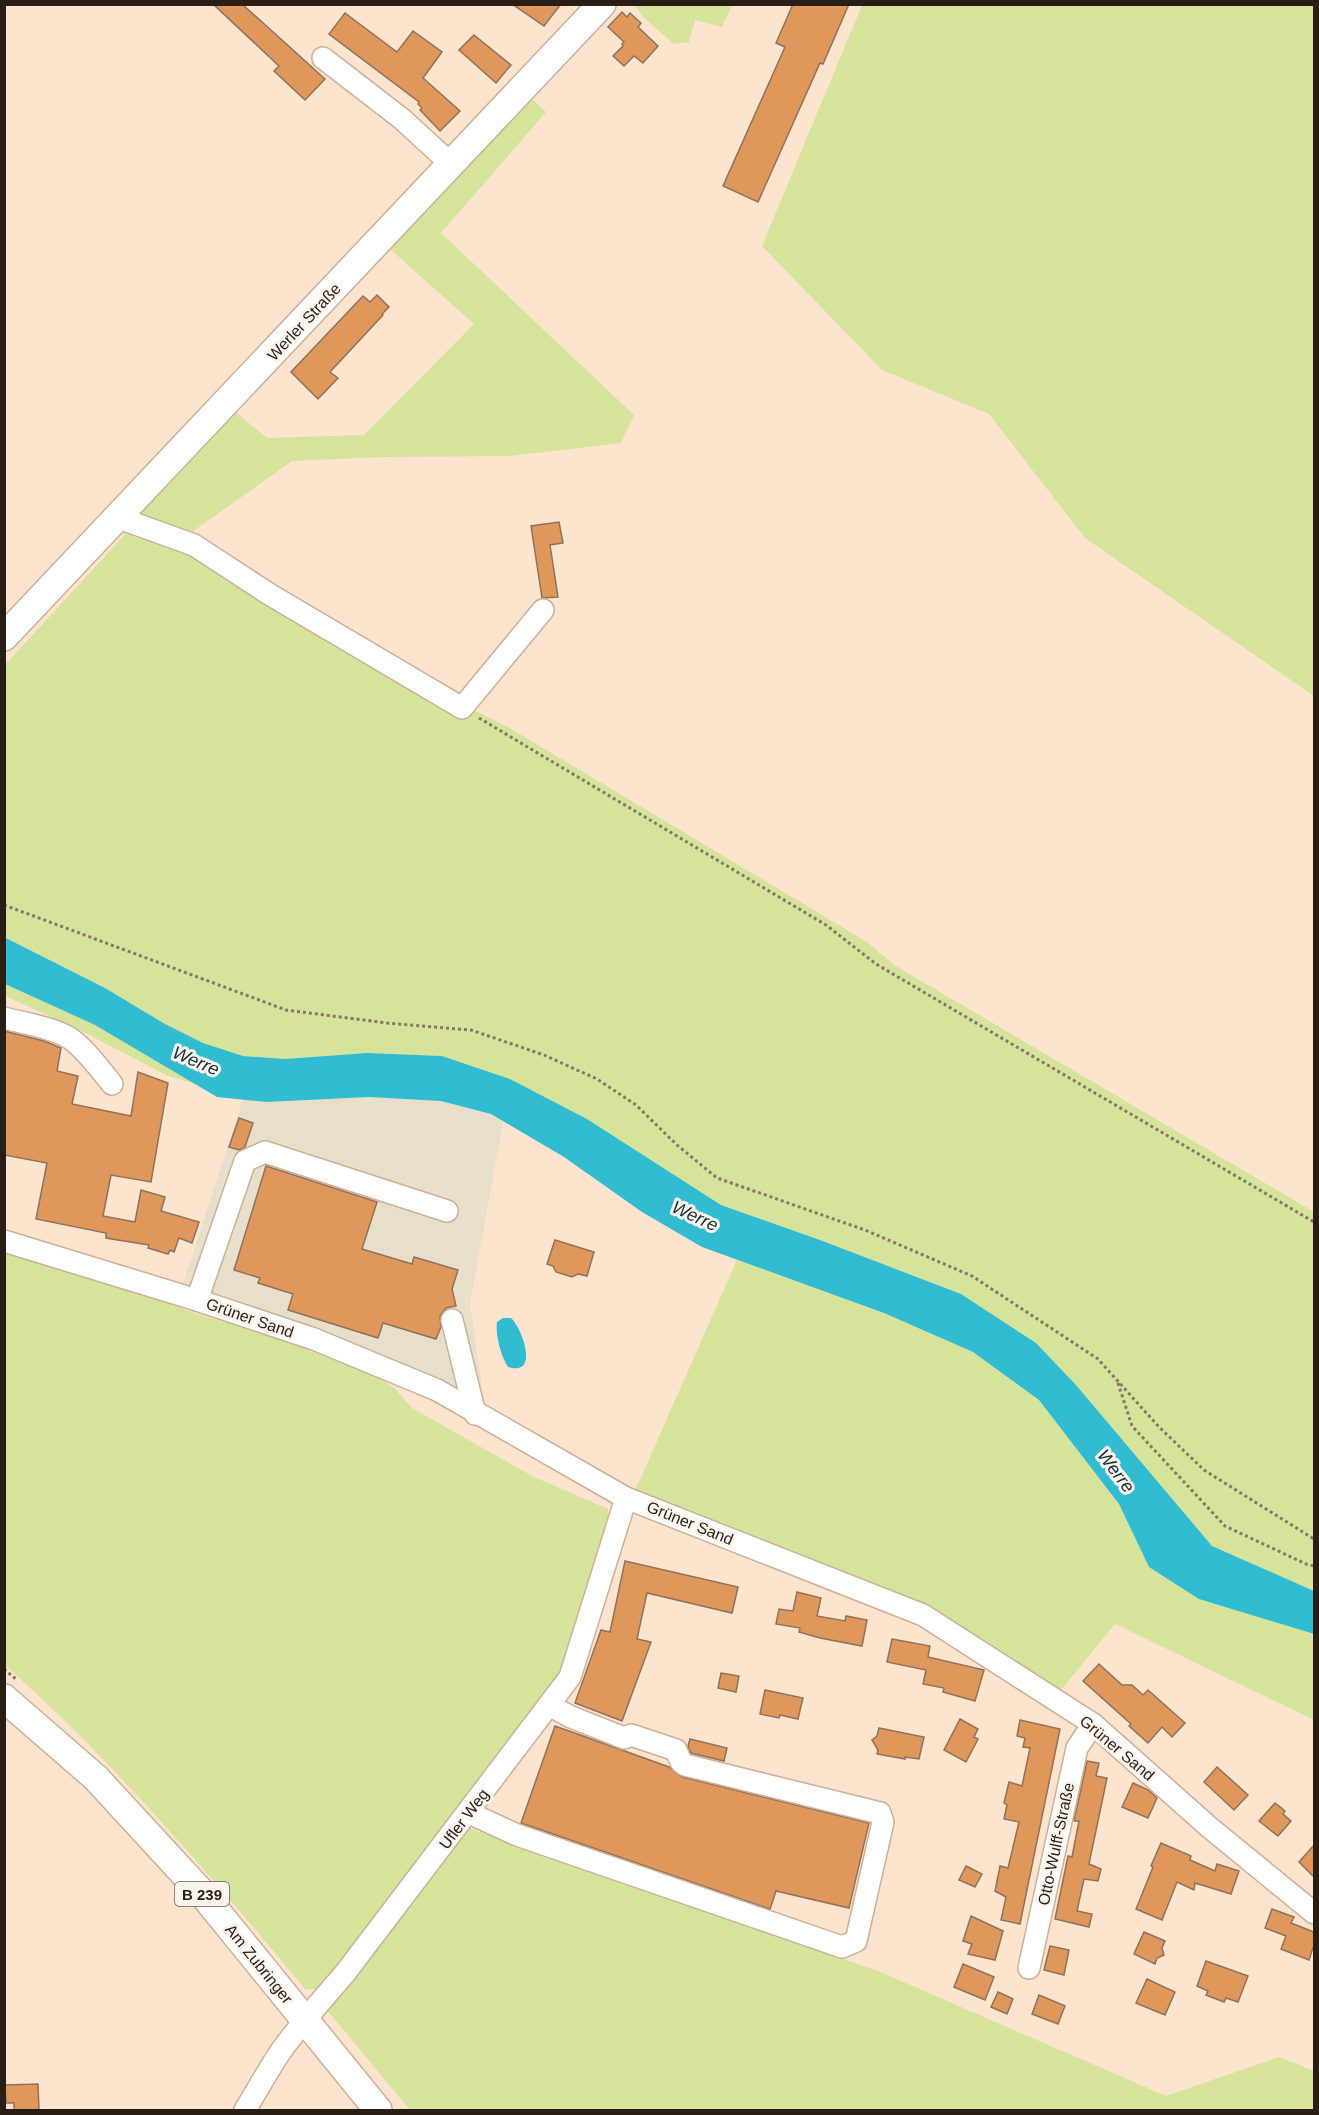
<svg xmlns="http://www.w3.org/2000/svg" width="1319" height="2115" font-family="Helvetica,sans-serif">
<rect width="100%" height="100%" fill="#fde4cf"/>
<polygon fill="#e7dfc9" points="369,1097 441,1101 491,1114 503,1122 470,1304 486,1415 182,1287 243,1099 266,1102"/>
<g fill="#d5e39b">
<polygon points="635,5 634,5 732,5 722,27 695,20 689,42 674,44 644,18"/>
<polygon points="862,5 1314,5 1314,696 1085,538 989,414 882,370 762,246"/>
<polygon points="529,96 546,112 441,233 634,415 621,443 510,456 383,457 292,461 189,534 135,518 234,411 267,438 364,435 474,324 390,249"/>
<polygon points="130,529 191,552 329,638 508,727 867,942 894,965 1314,1212 1314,1591 1212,1546 1076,1385 1036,1343 961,1294 820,1240 721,1205 587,1119 510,1079 442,1056 367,1053 285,1059 243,1056 203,1043 165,1024 105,988 5,937 4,666"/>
<polygon points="5,984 95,1025 196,1084 166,1075 70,1025 5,996"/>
<path d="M5 1250 107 1281 200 1315 272 1336 378 1377 395 1389 412 1408 532 1476 608 1509V1524L560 1673 321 1990 305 1989C211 1876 115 1763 5 1665Z"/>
<polygon points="737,1260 884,1313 973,1352 1039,1400 1119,1504 1149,1567 1306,1632 1314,1634 1314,1720 1115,1624 1060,1691 925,1610 635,1491"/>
<polygon points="467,1827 538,1855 878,1971 1166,2096 1279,2057 1314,2071 1314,2110 410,2110 326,2009"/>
</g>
<g fill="#32bcd1">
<polygon points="4,937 105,988 165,1024 203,1043 243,1056 285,1059 367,1053 442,1056 510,1079 587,1119 721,1205 820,1240 961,1294 1036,1343 1076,1385 1212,1546 1314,1591 1314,1634 1199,1599 1149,1567 1119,1504 1039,1400 973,1352 884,1313 702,1247 642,1212 564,1157 491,1114 441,1101 369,1097 266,1102 217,1097 95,1025 5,984"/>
<path d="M503 1318H511C522 1328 540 1377 508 1367 501 1357 495 1334 497 1322Z"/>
</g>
<g fill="#e0975c" stroke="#8f725c" stroke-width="1.5">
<polygon points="213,4 242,4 325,79 305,100 274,71 279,66"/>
<polygon points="512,4 561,4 544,26"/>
<polygon points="793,4 849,4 823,64 820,63 758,202 723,186 785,47 776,43"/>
<polygon points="622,12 627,17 630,13 641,23 638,27 658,46 643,63 634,56 624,66 613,56 623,46 622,44 624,42 608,27"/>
<polygon points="345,13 397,52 413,31 442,52 423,78 460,111 440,131 423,113 420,110 422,108 418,104 419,102 329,34"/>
<polygon points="474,35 511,65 496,83 459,50"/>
<polygon points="377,295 389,307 382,314 383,315 330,372 338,378 318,399 291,372 363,296 370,302"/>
<polygon points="559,522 563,543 550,545 558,597 542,598 531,526"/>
<polygon points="4,1031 44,1041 61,1048 57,1071 78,1076 72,1104 131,1116 138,1072 168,1083 151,1182 111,1175 103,1216 135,1222 141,1190 165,1197 161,1211 199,1222 192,1243 179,1238 174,1252 170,1250 168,1254 148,1248 149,1245 106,1238 106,1233 36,1219 47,1163 4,1155"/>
<polygon points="239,1118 253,1123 245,1147 239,1150 229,1147"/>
<polygon points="266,1166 377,1202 362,1249 412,1264 414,1257 458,1270 452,1289 456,1306 446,1308 440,1316 441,1327 436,1339 383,1323 378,1338 288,1310 293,1294 258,1283 260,1278 234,1270"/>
<polygon points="555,1240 594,1252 587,1276 578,1274 572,1277 556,1272 553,1266 547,1264"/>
<polygon points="625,1561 738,1587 732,1613 647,1593 637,1639 651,1642 622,1721 575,1703 601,1630 610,1632"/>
<polygon points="797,1592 821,1598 817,1616 845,1621 846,1616 867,1620 862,1646 820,1638 799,1632 800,1628 776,1624 779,1609 793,1611"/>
<polygon points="892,1639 930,1646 928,1657 984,1670 975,1701 943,1692 944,1688 923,1684 926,1670 887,1662"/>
<polygon points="1099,1664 1122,1685 1132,1685 1143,1695 1148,1690 1185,1723 1172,1737 1162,1727 1148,1743 1129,1726 1131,1724 1083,1681"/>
<polygon points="721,1673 739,1676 736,1692 718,1688"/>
<polygon points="765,1690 803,1698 798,1719 780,1715 779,1718 760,1714"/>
<polygon points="960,1719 978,1729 974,1737 978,1739 966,1762 944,1750"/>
<polygon points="1020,1720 1060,1729 1020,1924 1001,1920 1006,1897 995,1891 1000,1866 1008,1868 1019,1822 1004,1819 1007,1805 1004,1803 1009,1782 1022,1786 1030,1748 1023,1747 1025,1738 1017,1736"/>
<polygon points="555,1726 669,1767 682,1777 869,1823 849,1908 776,1891 770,1909 521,1823"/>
<polygon points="879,1728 924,1737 919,1759 905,1757 905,1759 877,1754 878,1750 872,1740 877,1736"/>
<polygon points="690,1739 727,1748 724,1761 691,1753 688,1746"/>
<polygon points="1087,1761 1099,1763 1096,1776 1107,1778 1089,1864 1101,1869 1098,1881 1084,1879 1077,1911 1092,1914 1089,1927 1055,1919 1068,1856 1072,1857 1079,1821 1074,1821"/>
<polygon points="1217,1767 1248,1795 1234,1810 1204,1782"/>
<polygon points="1133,1783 1148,1790 1157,1798 1148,1818 1122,1807"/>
<polygon points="1275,1803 1285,1811 1283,1814 1291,1821 1278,1836 1259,1821"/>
<polygon points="1161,1843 1191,1856 1190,1860 1215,1871 1217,1864 1239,1871 1231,1894 1195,1883 1194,1890 1177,1882 1162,1920 1136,1909 1153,1867 1151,1866"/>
<polygon points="1314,1845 1314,1877 1299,1862"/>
<polygon points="966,1866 982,1874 975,1887 959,1880"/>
<polygon points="1272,1909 1294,1917 1291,1923 1314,1932 1314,1945 1309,1960 1281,1949 1286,1936 1265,1928"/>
<polygon points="971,1916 1003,1931 995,1960 968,1954 972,1944 963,1941"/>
<polygon points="1144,1932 1165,1941 1162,1948 1164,1955 1157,1958 1155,1964 1134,1954"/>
<polygon points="1050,1946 1069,1950 1064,1975 1044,1970"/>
<polygon points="1206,1961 1248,1976 1238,2002 1226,1998 1224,2002 1206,1995 1208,1991 1197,1986"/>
<polygon points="963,1964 994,1977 985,2000 954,1987"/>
<polygon points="1147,1979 1175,1992 1165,2015 1136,2003"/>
<polygon points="998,1992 1013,1999 1007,2014 991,2007"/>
<polygon points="1039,1995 1065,2006 1058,2024 1032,2014"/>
<polygon points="38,2084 39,2110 14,2110 14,2103 6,2103 5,2085"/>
</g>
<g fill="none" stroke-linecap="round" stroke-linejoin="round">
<g stroke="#ceb098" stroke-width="24">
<g id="minor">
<polyline points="323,58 402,119 452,165"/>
<polyline points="119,518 194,545 269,594 462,708 543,610"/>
<path d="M4 1018C23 1023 56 1028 71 1039 87 1051 100 1069 112 1084"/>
<polyline points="4,1241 197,1300 314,1339 437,1390 626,1498 923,1615 1093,1724 1209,1827 1314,1913"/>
<polyline points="197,1300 245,1161 265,1152 447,1211"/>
<polyline points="452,1320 475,1414"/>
<polyline points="469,1813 517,1835 842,1947 856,1941 883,1822 880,1813 685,1765 681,1762 676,1750 631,1735 624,1738 571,1717 549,1705"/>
<polyline points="1029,1968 1077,1748 1093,1724"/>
<path d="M245 2110C257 2091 268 2070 281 2051 301 2023 324 1998 346 1972L570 1677 626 1498"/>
</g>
</g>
<g stroke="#ceb098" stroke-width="30">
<g id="major">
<polyline points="4,637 602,4"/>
<polyline points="4,1698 96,1778 201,1892 378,2110"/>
</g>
</g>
<g stroke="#897769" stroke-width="3" stroke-dasharray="3 3" stroke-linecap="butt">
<polyline points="479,718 826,925 876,964 1314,1222"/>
<polyline points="4,905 286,1010 387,1023 471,1030 544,1055 597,1079 636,1105 677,1145 717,1178 865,1230 972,1276 1098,1359 1159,1427 1204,1470 1314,1539"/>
<polyline points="1118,1383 1132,1426 1225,1526 1306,1564 1314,1566"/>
<polyline points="4,1669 17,1680"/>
</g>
<use href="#minor" stroke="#fff" stroke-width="21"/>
<use href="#major" stroke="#fff" stroke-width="27"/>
</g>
<g text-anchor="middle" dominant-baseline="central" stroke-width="6" stroke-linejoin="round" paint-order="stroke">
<rect fill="#fbf5f0" stroke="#685e57" stroke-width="1.5" x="175" y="1882" width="54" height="24" rx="4.5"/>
<g font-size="15" font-weight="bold" fill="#291e15">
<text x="202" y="1894">B 239</text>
</g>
<g font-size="16" fill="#291e15" stroke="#fbf5f0">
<text transform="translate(304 322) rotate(-47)">Werler Straße</text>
<text transform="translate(250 1318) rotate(19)">Grüner Sand</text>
<text transform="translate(690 1523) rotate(22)">Grüner Sand</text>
<text transform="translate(1117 1748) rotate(40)">Grüner Sand</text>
<text transform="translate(464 1819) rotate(-53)">Ufler Weg</text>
<text transform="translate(1056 1844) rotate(-78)">Otto-Wulff-Straße</text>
<text transform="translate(259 1964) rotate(51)">Am Zubringer</text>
</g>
<g font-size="18" font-style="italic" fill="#172e32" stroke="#fbf5f0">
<text transform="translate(196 1061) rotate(23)">Werre</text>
<text transform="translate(695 1216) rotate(25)">Werre</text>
<text transform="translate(1116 1471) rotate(53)">Werre</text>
</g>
</g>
<rect width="1319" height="2115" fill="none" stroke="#291e15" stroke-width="12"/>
</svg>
